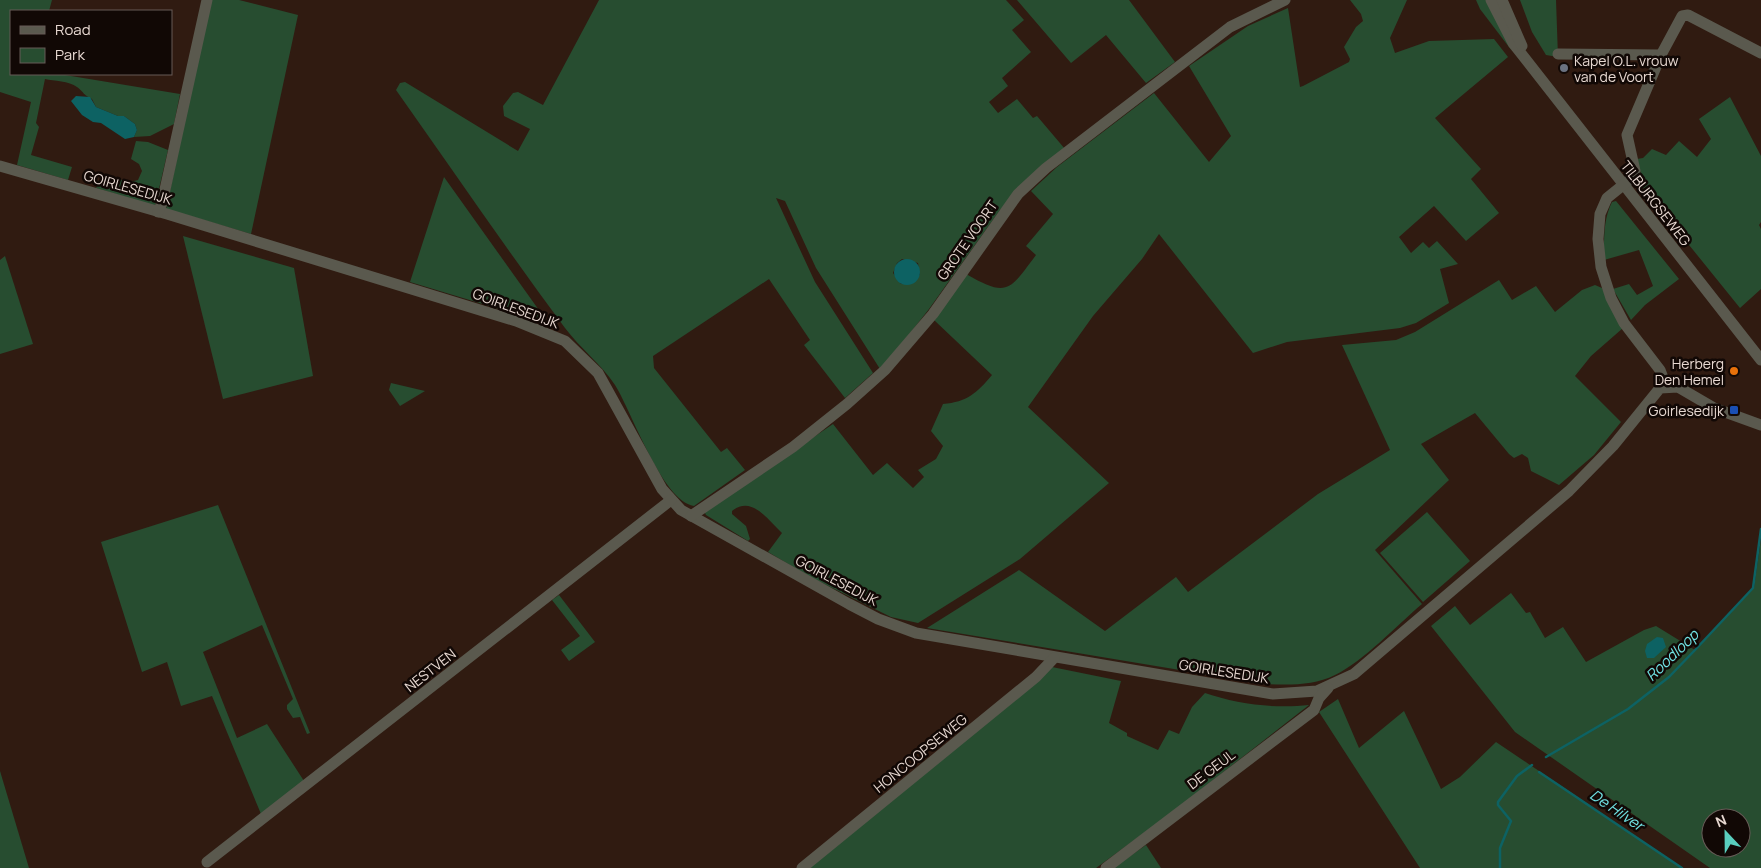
<svg xmlns="http://www.w3.org/2000/svg" width="1761" height="868" font-family="Manrope,sans-serif">
<rect width="100%" height="100%" fill="#301b11"/>
<g fill="#274d30" fill-rule="evenodd">
<path d="M0 0H52L49 11H11V74H59L180 94 174 124 150 136 134 137 137 130 135 124 124 116H118L96 107 92 99C82 94 85 93 77 87 69 81 54 81 45 79L36 123 39 127 31 155 72 167 68 180 17 165 31 102 0 92Z"/>
<polygon points="211,0 239,0 298,15 251,234 166,209"/>
<path d="M599 0H1006L1024 20 1012 30 1031 52 1002 78 1008 86 989 102 998 113 1017 99 1033 118 1037 116 1065 149 1000 210 929 309 889 360 880 369 816 268 785 201 776 198 815 282 873 373 845 398 804 345 810 340 769 279 653 356 654 368 721 452 727 448 745 470 694 506C662 501 632 412 615 385 601 364 580 348 565 328 507 250 452 169 396 90L400 83 405 82 518 151 530 129 504 116 503 106 513 93 518 92 543 105ZM902 259 918 263 920 275 901 284 893 273 897 263Z"/>
<polygon points="1017,0 1129,0 1175,62 1146,83 1106,35 1071,63"/>
<path d="M1350 0H1407L1390 38 1395 53 1429 41 1494 39 1508 57 1435 118 1481 169 1471 179 1499 213 1466 241 1434 206 1399 237 1411 253 1423 242 1429 248 1437 241 1458 264 1440 269 1449 303 1416 323 1400 328 1287 342 1253 353 1159 234 1142 259 1093 316 1028 407 1109 483 1020 559 918 623 891 617 812 578 768 552 782 533C768 520 752 495 732 511V514L746 526 750 539 748 541 706 515 704 511 833 424 873 475 887 463 913 488 924 477 918 470 936 459 943 446 931 431 943 404C967 402 977 393 992 375L934 320 966 274C1008 298 1009 291 1036 255L1026 246 1053 214 1031 191 1057 167 1154 93 1209 162 1231 136 1189 66 1248 26 1288 8 1300 87 1303 86 1349 62 1350 59 1344 47 1356 27 1363 21 1361 14Z"/>
<polygon points="1476,0 1487,0 1512,51 1480,9"/>
<polygon points="1520,0 1556,0 1558,57 1546,55 1532,32"/>
<polygon points="1730,97 1761,156 1761,222 1759,225 1761,229 1761,289 1740,308 1643,188 1639,182 1641,174 1637,159 1643,158 1652,149 1666,155 1679,141 1697,157 1711,139 1699,119"/>
<path d="M136 141 148 142 168 150 155 206 96 188C109 167 120 186 138 180L142 171 139 164 131 159Z"/>
<polygon points="444,177 551,327 516,314 410,282"/>
<path d="M1616 201 1679 279 1645 305 1631 320 1613 289 1629 284 1637 295 1653 286 1639 250 1604 260C1604 240 1603 220 1612 202Z"/>
<polygon points="183,236 294,268 313,376 223,399"/>
<polygon points="5,256 33,344 0,354 0,260"/>
<path d="M1499 280 1512 300 1536 286 1555 312 1582 290 1595 285 1602 288 1623 328 1591 356 1575 376 1621 422 1594 455 1559 485 1531 471 1528 458 1522 454 1514 458 1509 454 1475 413 1421 444 1449 480 1375 550 1422 604C1397 625 1364 661 1335 675 1313 686 1288 685 1264 684L927 628 1019 570 1105 631 1176 577 1188 592 1318 494 1390 450 1342 345 1396 340 1415 332Z"/>
<polygon points="391,383 425,391 400,406 389,390"/>
<polygon points="218,505 310,733 307,734 300,717 293,718 287,709 287,705 293,699 262,625 203,652 237,738 267,724 304,781 261,814 212,696 181,706 167,662 142,672 101,542"/>
<polygon points="1427,512 1470,561 1423,602 1380,553"/>
<path d="M1761 539V868H1710L1515 732 1431 626 1455 606 1470 625 1511 593 1526 613 1530 612 1545 638 1563 627 1586 662 1644 630 1656 626 1695 650 1754 588ZM1711 818H1741V848H1711Z"/>
<polygon points="559,595 595,642 569,661 561,650 580,636 552,600"/>
<path d="M1052 667 1121 681 1109 723 1127 733V736L1158 750 1169 730 1179 734 1192 707 1205 693C1237 704 1275 709 1309 705L1166 817 1096 868H807Z"/>
<polygon points="1338,699 1359,748 1404,711 1441,789 1460,777 1496,742 1683,868 1420,868 1319,712"/>
<polygon points="0,771 29,868 0,868"/>
<polygon points="1146,845 1161,868 1113,868"/>
</g>
<g fill="#0d6263">
<polygon points="76,96 90,97 96,107 118,116 124,116 135,124 137,130 134,137 125,139 101,123 93,122 82,115 71,101"/>
<circle cx="907" cy="272" r="13"/>
<polygon points="1657,637 1663,638 1666,647 1654,658 1647,658 1645,651 1647,644"/>
</g>
<g fill="none" stroke-linecap="round" stroke-linejoin="round">
<g stroke="#0d6263" stroke-width="2.5">
<polyline points="1546,757 1628,709 1669,677 1695,650 1753,588 1761,529"/>
<polyline points="1539,772 1682,868"/>
<polyline points="1500,868 1500,848 1511,821 1498,805 1498,802 1517,776 1532,765"/>
</g>
<g stroke="#5a594e" stroke-width="11">
<polyline points="1491,0 1513,43 1761,360"/>
<polyline points="1502,0 1522,46"/>
<polyline points="1558,54 1661,55"/>
<polyline points="0,166 167,214 516,321 565,341 598,373 662,489 681,510 849,604 878,619 916,633 1273,694 1317,691 1354,674 1569,491 1613,446 1660,388 1678,387 1714,408 1761,425"/>
<polyline points="158,212 162,203 207,0"/>
<polyline points="1666,386 1660,370 1624,323 1611,298 1601,267 1598,239 1600,214 1607,198 1633,177 1635,171 1627,135 1661,55 1682,16 1688,15 1761,53"/>
<polyline points="691,516 793,447 847,404 885,370 933,314 1018,194 1046,168 1230,27 1285,0"/>
<polyline points="207,862 671,500"/>
<polyline points="802,868 1036,677 1054,658"/>
<polyline points="1106,868 1314,710 1319,698 1328,688"/>
</g>
</g>
<circle fill="#6b7280" stroke="#110805" stroke-width="2" cx="1564" cy="68" r="5"/>
<circle fill="#e8710a" stroke="#110805" stroke-width="2" cx="1734" cy="371" r="5"/>
<rect fill="#1a4fb4" stroke="#110805" stroke-width="2" x="1729" y="405" width="10" height="10" rx="2.5"/>
<g text-anchor="middle" dominant-baseline="central" stroke-width="5" stroke-linejoin="round" paint-order="stroke">
<g font-size="14" fill="#e7d8d1" stroke="#110805" text-anchor="end">
<text x="1574" y="60" text-anchor="start">Kapel O.L. vrouw<tspan x="1574" dy="16">van de Voort</tspan></text>
<text x="1724" y="363">Herberg<tspan x="1724" dy="16">Den Hemel</tspan></text>
<text x="1724" y="410">Goirlesedijk</text>
</g>
<g font-size="14" fill="#e7d8d1" stroke="#110805">
<text transform="translate(128 187) rotate(16)">GOIRLESEDIJK</text>
<text transform="translate(1656 203) rotate(52)">TILBURGSEWEG</text>
<text transform="translate(967 240) rotate(-55)">GROTE VOORT</text>
<text transform="translate(516 308) rotate(20)">GOIRLESEDIJK</text>
<text transform="translate(837 580) rotate(28)">GOIRLESEDIJK</text>
<text transform="translate(430 670) rotate(-38)">NESTVEN</text>
<text transform="translate(1224 671) rotate(9)">GOIRLESEDIJK</text>
<text transform="translate(920 753) rotate(-39)">HONCOOPSEWEG</text>
<text transform="translate(1211 769) rotate(-37)">DE GEUL</text>
</g>
<g font-size="15" font-style="italic" fill="#71e2e4" stroke="#110805">
<text transform="translate(1672 655) rotate(-44)">Roodloop</text>
<text transform="translate(1617 810) rotate(34)">De Hilver</text>
</g>
</g>
<rect x="10" y="10" width="162" height="65" fill="#110805" stroke="#675b57"/>
<rect x="20" y="26" width="25" height="8" fill="#5a594e" stroke="#675b57"/>
<text x="55" y="35" font-size="15" fill="#e7d8d1">Road</text>
<rect x="20" y="48" width="25" height="15" fill="#274d30" stroke="#675b57"/>
<text x="55" y="60" font-size="15" fill="#e7d8d1">Park</text>
<g transform="translate(1726 833) rotate(338)"><circle r="24" fill="#110805" stroke="#675b57"/>
<path d="M0-4L9 19L0 12L-9 19Z" fill="#59cebe"/>
<text y="-8" font-size="14" font-weight="bold" text-anchor="middle" fill="#e7d8d1">N</text>
</g>
</svg>
